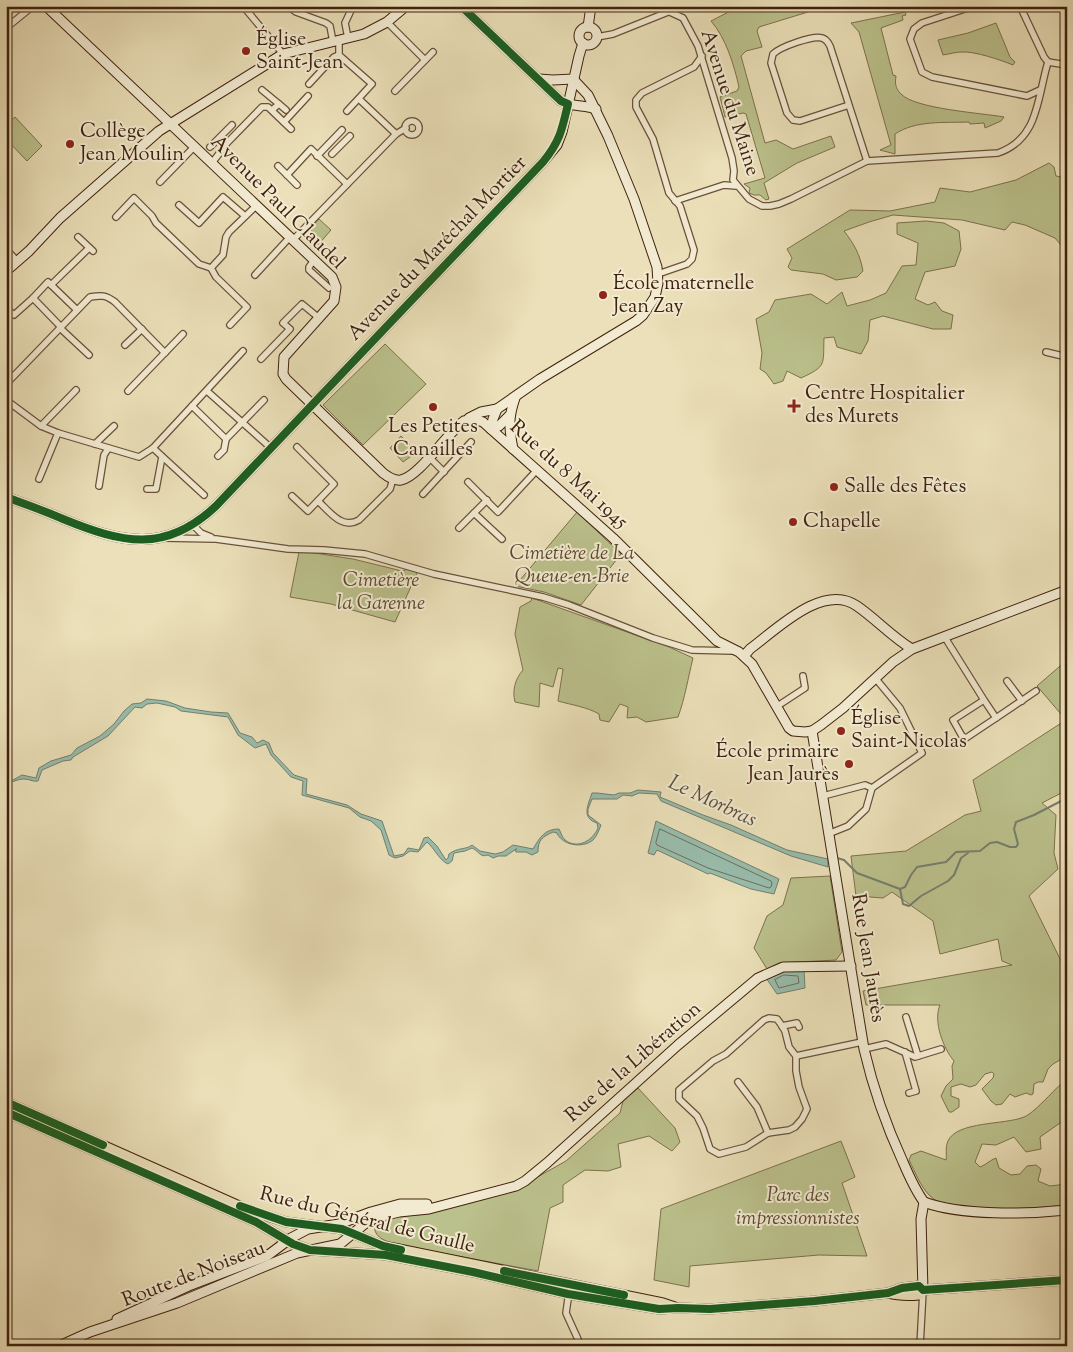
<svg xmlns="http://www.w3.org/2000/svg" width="1073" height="1352" font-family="'Sorts Mill Goudy',serif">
<rect width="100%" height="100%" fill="#ebe0b9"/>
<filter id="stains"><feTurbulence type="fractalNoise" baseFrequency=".004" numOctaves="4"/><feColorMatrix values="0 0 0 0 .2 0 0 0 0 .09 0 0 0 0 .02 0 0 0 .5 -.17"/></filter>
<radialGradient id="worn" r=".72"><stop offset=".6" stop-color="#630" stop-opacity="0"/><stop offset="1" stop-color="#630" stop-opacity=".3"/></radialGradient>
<g fill="#bbc18c" stroke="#7d714d">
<path d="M740 6H799L808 12 759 27 757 31 762 47 746 51 741 56 765 143 776 140 793 149 831 136 835 147 797 163 764 183 769 199 766 200 760 195H754L749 193 750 188 744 184 765 178 746 114 743 113 725 117 720 97 737 91 739 87C734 65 726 38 711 21Z"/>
<path d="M905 12 906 15 902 16 903 20 881 28 893 75 896 76C895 83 895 88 901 94 915 109 982 113 1004 117L1001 121 985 128 984 123 970 124 969 122C944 123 916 120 895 134V154L880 150 891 145 859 32 851 23Z"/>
<path d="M996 23 1010 57 1015 62 1013 65C1001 60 974 51 962 52 956 52 949 54 943 55L938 40 968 33Z"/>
<polygon points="15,117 42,146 27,161 6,139 6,125"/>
<path d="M1049 163 1054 167 1056 176 1067 178V252L1055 238 1025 225 1012 222 1005 230 962 220 893 215 869 222 844 231C854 244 860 254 863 271L857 277 836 280 823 274 791 270 788 267 792 258 787 249 850 210 890 211 935 202 940 188 970 192 1016 180Z"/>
<polygon points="319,219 331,230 318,245 314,241 317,237 310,229"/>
<path d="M926 221 944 223 959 231 961 249 955 266 925 272 915 299 928 305 935 302 942 311 953 315 951 329H933L883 316 870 320 868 341 861 354 837 347 834 337 824 338C823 365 827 366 801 378L787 371 783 381 774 384 766 373 760 369 762 353 756 319 769 312 775 300 811 294 827 304 842 292 847 306 870 300 886 293 902 266 916 265 918 243 897 234V223Z"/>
<polygon points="385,344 426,384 363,445 323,405"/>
<polygon points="401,436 417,452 403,462 390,448"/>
<polygon points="577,512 621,554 581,605 544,592 515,586"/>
<polygon points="299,552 308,552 353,559 402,571 408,569 418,571 395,622 331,604 290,597"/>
<path d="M532 598 669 647 693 658C688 678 685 698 678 717L646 722 637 717 627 718 628 707 620 704 609 722 600 720 599 714C587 707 572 705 558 701L563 669 558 668 553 687 540 683 539 707 515 702C512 691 515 679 523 670L515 634 520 607 531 601Z"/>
<path d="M1067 660V790L1042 803 1056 815 1054 853 1058 869 1029 896 1067 973V1056L1053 1064 1048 1069 1043 1082H1038L1034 1084 1033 1094 1031 1095 1026 1093 1015 1097 1010 1094 1002 1104 996 1105 991 1101 982 1089 993 1078 994 1074 992 1072 985 1074 976 1085 970 1087 961 1084 951 1087V1096L959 1099V1107L952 1112H949L941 1096 946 1086 953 1079 952 1066 954 1061C943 1048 933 1021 940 1005H866L863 991 1012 965 1002 961 998 939 940 954 933 921 892 892 883 898 856 896 851 856 906 851 965 815 981 811 973 780 1066 720 1037 686Z"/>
<polygon points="830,876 842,952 836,960 779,963 767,969 754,948 767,916 783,905 791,878"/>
<path d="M1067 1081V1120L1060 1123 1040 1137 1041 1149 1026 1152 1014 1137 996 1145 982 1144 975 1162 980 1167C986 1165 990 1160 996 1158L999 1168 1011 1175 1020 1174 1027 1166 1036 1165 1041 1169 1038 1181 1050 1186 1067 1184V1204L1058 1206C1030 1208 950 1216 930 1196 920 1186 915 1172 909 1160L911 1155 921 1151 946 1160C947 1154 945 1147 948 1141 957 1121 1005 1125 1024 1117 1033 1114 1053 1091 1062 1083Z"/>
<path d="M638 1088 675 1128 680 1142 672 1151 649 1136 618 1144 621 1167 608 1171 585 1170 563 1185V1202L550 1208 538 1271 393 1244C382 1239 374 1237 374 1224L381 1219 516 1189 566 1161 620 1113 623 1101Z"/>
<polygon points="841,1141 855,1177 842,1183 867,1256 819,1255 690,1266 689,1287 654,1280 661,1209"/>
</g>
<g fill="#98bdac" stroke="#747f6d">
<path d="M147 699 166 701 185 708 211 712 228 713 240 733 252 737 257 743 263 740 269 743 273 753 294 775 307 779 306 794 347 805 361 814 382 821 394 856 404 854 408 848 419 850 424 838 428 837 437 846 446 860 448 858 449 854C458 847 466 850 472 845L480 851 495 854 503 852 513 845 533 849C540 837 545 829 559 829 561 833 562 837 565 840 578 850 593 840 598 828L597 823C581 818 588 805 592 793H597L614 795 619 793H630L638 790 661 792 660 797 703 815 731 825 787 850 828 859V867L791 856 661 801 657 794 639 793 632 796 623 795 617 799H592L588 809V815L601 825C599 830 597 836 593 840 582 849 562 845 557 833L553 832C542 837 538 840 538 852L532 855 526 852H516L515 850 517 849H516L506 856H498L493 858 488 855C480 858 479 851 472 848L465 851 454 853 452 861 448 864C439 860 435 849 427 842L418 852 410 851 403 856 395 858 389 855 381 830 371 821 360 817 349 808 302 795 303 781 291 777 271 755 266 744 255 748 238 735 228 717 189 712 181 711 175 707 157 703 147 704 142 708 135 707 108 736 73 757 71 760 63 761 42 770 38 781C32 782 30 779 24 779 17 779 13 783 6 782V769L9 773 7 778 10 781 13 780 22 775 36 778 39 768 51 761 71 755 77 748 100 736 114 724 124 711 132 704 141 703Z"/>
<polygon points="656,821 779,879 774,894 751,889 710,873 708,874 657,850 654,855 648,853"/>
<polygon points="783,970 804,970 805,988 777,994 766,978"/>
</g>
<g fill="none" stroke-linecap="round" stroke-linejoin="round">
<g stroke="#6c6f5d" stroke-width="1">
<polygon points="660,829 771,881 772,883 771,887 769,888 708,868 657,845 656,843"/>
<polygon points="784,975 798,976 799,983 779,988 775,980"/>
</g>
<g stroke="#747f6d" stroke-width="2">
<polyline points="837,858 844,860 857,873 900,889 905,887 911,875 917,867 946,862 956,852 980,851 990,843 997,842 1010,847 1016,847 1018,844 1014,829 1016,822 1034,815 1067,798"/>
<polyline points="900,889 903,904 909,906 921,896 948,881 954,875 961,858 968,853"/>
</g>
<g stroke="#6a5139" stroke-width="8">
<g id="street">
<polyline points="243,6 283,54"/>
<polyline points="288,6 296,12 326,23 330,26 333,42"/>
<polyline points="974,6 922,23 914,29 910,39 922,72 932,77 1027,96 1040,90"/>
<polyline points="1020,6 1044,57 1048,62"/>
<path d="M670 12 683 18 698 46 732 158 734 171 733 180 749 199 762 206H770L779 204 791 199 867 161 998 153C1039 139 1037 98 1048 62"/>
<polyline points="387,22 425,60"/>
<polyline points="6,28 33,6"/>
<polyline points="597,37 613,34 683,6"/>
<polyline points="348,38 345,23 353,6"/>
<polyline points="339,40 339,55 372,84 347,111"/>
<polyline points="1048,62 1067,65"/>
<polyline points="309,84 334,57 339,55"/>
<polyline points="262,90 279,104 272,110"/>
<polyline points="395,91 433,52"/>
<polyline points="359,99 396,134"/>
<polyline points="279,104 286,110"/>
<path d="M849 105 800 121 793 120 787 113 771 63 773 54C780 47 813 35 822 38 826 39 828 42 830 46L867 161"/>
<circle cx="412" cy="128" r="7"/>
<polyline points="284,122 308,96"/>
<polyline points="210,147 232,125"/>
<polyline points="332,154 350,136"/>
<polyline points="317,156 342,130"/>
<polyline points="212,163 227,143 262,107 268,107 291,129"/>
<polyline points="278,166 297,185"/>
<polyline points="287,175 311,149 347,184"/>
<polyline points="160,182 194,147"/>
<polyline points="675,201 724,185 736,186"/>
<polyline points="179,205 199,223 223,197 245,216"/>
<polyline points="116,217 134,198 152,216 156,223 199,264 211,268 216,277 247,307 230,325"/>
<polyline points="78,237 93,251"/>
<polyline points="293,240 396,134 406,128"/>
<polyline points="6,249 17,261"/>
<polyline points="314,260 309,267 309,270 329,288"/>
<polyline points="211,268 223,255 226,237 229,232 257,205"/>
<polyline points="658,274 687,264 692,259 694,250 680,206 669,193 653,139 636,107 636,100 642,93 694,67 702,56"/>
<polyline points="255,275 290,237"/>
<polyline points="51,285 89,248"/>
<polyline points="6,308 14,315 33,298"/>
<polyline points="61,327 33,298 48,282 77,310"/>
<polyline points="60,328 89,355"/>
<polyline points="125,345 142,329"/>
<polyline points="1046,352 1067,357"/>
<polyline points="261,359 290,329 283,323 302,304 319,318"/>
<path d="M6 384 90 297C101 295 106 295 115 302L165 353"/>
<polyline points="128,391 183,334"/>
<polyline points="207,391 271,448"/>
<polyline points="6,400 41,426 58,433 139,457 153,448 243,351"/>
<polyline points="192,406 226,439 264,400"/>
<polyline points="41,426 76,390"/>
<polyline points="95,444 114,426"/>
<polyline points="153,448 204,495"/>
<polyline points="218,456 224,450 226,439"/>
<polyline points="429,457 444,472"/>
<polyline points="39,479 58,433"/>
<polyline points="468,482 498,512 537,470"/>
<polyline points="99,486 104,455 108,449"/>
<polyline points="147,489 156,489 162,457"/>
<polyline points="423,494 471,442"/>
<polyline points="292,496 308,511 334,484 297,447"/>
<path d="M318 501C330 512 342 530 359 520L390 489 393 479"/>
<polyline points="474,513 502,539"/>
<polyline points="193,525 201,533 211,537"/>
<polyline points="459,528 487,500"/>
<polyline points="163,538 216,539 288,549 324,550 365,554 434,574 543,597 569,605 653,638 692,650 733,651"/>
<polyline points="944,636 984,700 953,720 962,736 966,738 996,718 984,700"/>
<polyline points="1007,681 1022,701"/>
<polyline points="776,707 805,688 803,676"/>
<polyline points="996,718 1036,691"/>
<polyline points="823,796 865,785 872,788"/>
<polyline points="828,834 848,826 866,809 872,788 922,753 900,708 876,679"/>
<polyline points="906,1017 918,1056"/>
<polygon points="769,1018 777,1019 780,1023 785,1031 789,1047 796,1056 796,1071 799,1087 807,1109 802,1119 795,1127 789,1130 768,1133 746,1147 719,1154 710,1149 703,1128 697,1116 679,1099 679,1090 713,1061 726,1054 764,1020"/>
<polyline points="782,1026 797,1023 799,1027"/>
<polyline points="864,1049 886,1044 915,1057 941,1049"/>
<polyline points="905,1052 916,1091 909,1093"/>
<polyline points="796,1056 862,1042"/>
<polyline points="738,1082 757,1107 768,1133"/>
<polyline points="570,1285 566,1313 581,1346"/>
<polyline points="920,1346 923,1291"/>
</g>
</g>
<g stroke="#3f210e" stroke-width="11">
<g id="secondary">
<path d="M46 6 332 277 336 287 334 301 284 357 283 374 286 379 383 473C388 477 394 481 401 480 419 477 447 433 464 421L474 419 483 422 613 538 717 641 739 652 752 664 789 728 793 731 805 732 812 731 821 725 843 708 893 662 912 649 1067 590"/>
<path d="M461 6 561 101C572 107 585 105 596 109"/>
<polyline points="588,27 591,6"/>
<circle cx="588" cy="36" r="9"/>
<polyline points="539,79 553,80 573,79"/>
<polyline points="6,271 29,251 60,218 159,131 283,54 364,34 387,22 406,6"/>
<polyline points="469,418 481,412 497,409"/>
<polyline points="491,429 493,419 497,409 540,379 636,321 643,315 655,297 658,283 657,267 634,199 608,136 588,95 573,79"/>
<polyline points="491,429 499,426 509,416"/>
<path d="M513 449C509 428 508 418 515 398"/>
<path d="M6 497C25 504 45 511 63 519 122 543 165 554 216 506L543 162 557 145 562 132 579 56 583 43"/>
<path d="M744 656 750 649C776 630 823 582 857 606 876 619 892 637 912 649"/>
<path d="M812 731 864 1049C873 1088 886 1125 903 1162 909 1176 915 1190 924 1202L921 1219 923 1290"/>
<path d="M924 1202C961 1216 1028 1214 1067 1210"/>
<polyline points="117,1319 191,1285 267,1256 291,1238 308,1229 339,1224 371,1212 400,1204 427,1204"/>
<polyline points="59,1346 90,1332 177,1303 297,1253 340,1244 367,1222 378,1217 399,1212 429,1209 516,1186 525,1181 547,1163 678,1045 758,978 783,967 851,966"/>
</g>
</g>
<g stroke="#3f210e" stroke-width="11">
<g id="primary">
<polyline points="6,1102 244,1208 286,1222 342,1229 383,1246 399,1249 663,1303 675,1307"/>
<polyline points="6,1112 256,1222 293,1244 310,1250 386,1255 473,1272 568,1294 659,1309 678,1308 710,1309 815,1301 888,1293 902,1288 919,1286 923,1290 1067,1280"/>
<path d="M888 1293C899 1296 908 1296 919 1295L923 1290"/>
</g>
</g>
<use href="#street" stroke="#f2ebd2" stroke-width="5.5"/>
<use href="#secondary" stroke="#f2ebd2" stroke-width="9"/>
<use href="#primary" stroke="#ebe0b9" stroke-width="9"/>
<g stroke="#f2ebd2" stroke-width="11">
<g id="cycleway">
<path d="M6 497C25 504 45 511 63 519 122 543 165 554 216 506L543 162C560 141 562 130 568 104L561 101 461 6"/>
<polyline points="6,1102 103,1145"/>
<polyline points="6,1112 256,1222 293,1244 310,1250 386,1255 473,1272 568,1294 659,1309 678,1308 710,1309 815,1301 888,1293 902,1288 919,1286 923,1290 1067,1280"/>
<polyline points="240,1206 286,1222 342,1229 383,1246 401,1250"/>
<polyline points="504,1271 624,1295"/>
</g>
</g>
<use href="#cycleway" stroke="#1b5e20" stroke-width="8"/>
</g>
<g fill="#8f2418" stroke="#f2ebd2" stroke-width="2">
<circle cx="246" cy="51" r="5"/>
<circle cx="70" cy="144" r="5"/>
<circle cx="603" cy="295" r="5"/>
<path d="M791.5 398.5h5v5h5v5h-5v5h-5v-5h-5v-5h5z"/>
<circle cx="433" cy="407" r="5"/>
<circle cx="834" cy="487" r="5"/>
<circle cx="793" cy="522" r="5"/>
<circle cx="841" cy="731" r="5"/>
<circle cx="849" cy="764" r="5"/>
</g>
<g text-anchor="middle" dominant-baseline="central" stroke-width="4" stroke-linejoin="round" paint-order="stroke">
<g font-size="20" fill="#3f210e" stroke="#f2ebd2" text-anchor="start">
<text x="256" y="40">Église<tspan x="256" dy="23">Saint-Jean</tspan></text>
<text x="80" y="132">Collège<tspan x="80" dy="23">Jean Moulin</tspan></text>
<text x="613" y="284">École maternelle<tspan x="613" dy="23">Jean Zay</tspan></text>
<text x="805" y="394">Centre Hospitalier<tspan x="805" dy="23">des Murets</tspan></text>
<text x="433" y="427" text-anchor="middle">Les Petites<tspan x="433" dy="23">Canailles</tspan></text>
<text x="844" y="487">Salle des Fêtes</text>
<text x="803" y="522">Chapelle</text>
<text x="851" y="719">Église<tspan x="851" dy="23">Saint-Nicolas</tspan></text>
<text x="839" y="752" text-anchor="end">École primaire<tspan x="839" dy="23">Jean Jaurès</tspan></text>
</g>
<g font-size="20" fill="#3f210e" stroke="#f2ebd2">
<text transform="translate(729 103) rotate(72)">Avenue du Maine</text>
<text transform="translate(277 203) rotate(45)">Avenue Paul Claudel</text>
<text transform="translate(438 249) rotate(-46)">Avenue du Maréchal Mortier</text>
<text transform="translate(568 475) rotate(42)">Rue du 8 Mai 1945</text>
<text transform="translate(867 958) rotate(81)">Rue Jean Jaurès</text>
<text transform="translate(634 1063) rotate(-41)">Rue de la Libération</text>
<text transform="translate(367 1221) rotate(14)">Rue du Général de Gaulle</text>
<text transform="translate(194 1275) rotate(-21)">Route de Noiseau</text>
</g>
<g font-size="20" font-style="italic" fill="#5e492e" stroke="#f2ebd2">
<text x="572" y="554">Cimetière de La<tspan x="572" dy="23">Queue-en-Brie</tspan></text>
<text x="381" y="581">Cimetière<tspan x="381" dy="23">la Garenne</tspan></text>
<text x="798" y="1196">Parc des<tspan x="798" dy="23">impressionnistes</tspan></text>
</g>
<g font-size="21" font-style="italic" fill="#5a503d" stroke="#f2ebd2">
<text transform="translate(712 802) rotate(25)">Le Morbras</text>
</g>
</g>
<rect width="1073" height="1352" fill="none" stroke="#ebe0b9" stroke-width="25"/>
<rect x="8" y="8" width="1058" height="1337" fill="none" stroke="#3f210e" stroke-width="2.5"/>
<rect x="12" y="12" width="1048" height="1327" fill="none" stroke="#3f210e"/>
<rect width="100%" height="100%" filter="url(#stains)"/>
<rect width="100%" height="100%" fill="url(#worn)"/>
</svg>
